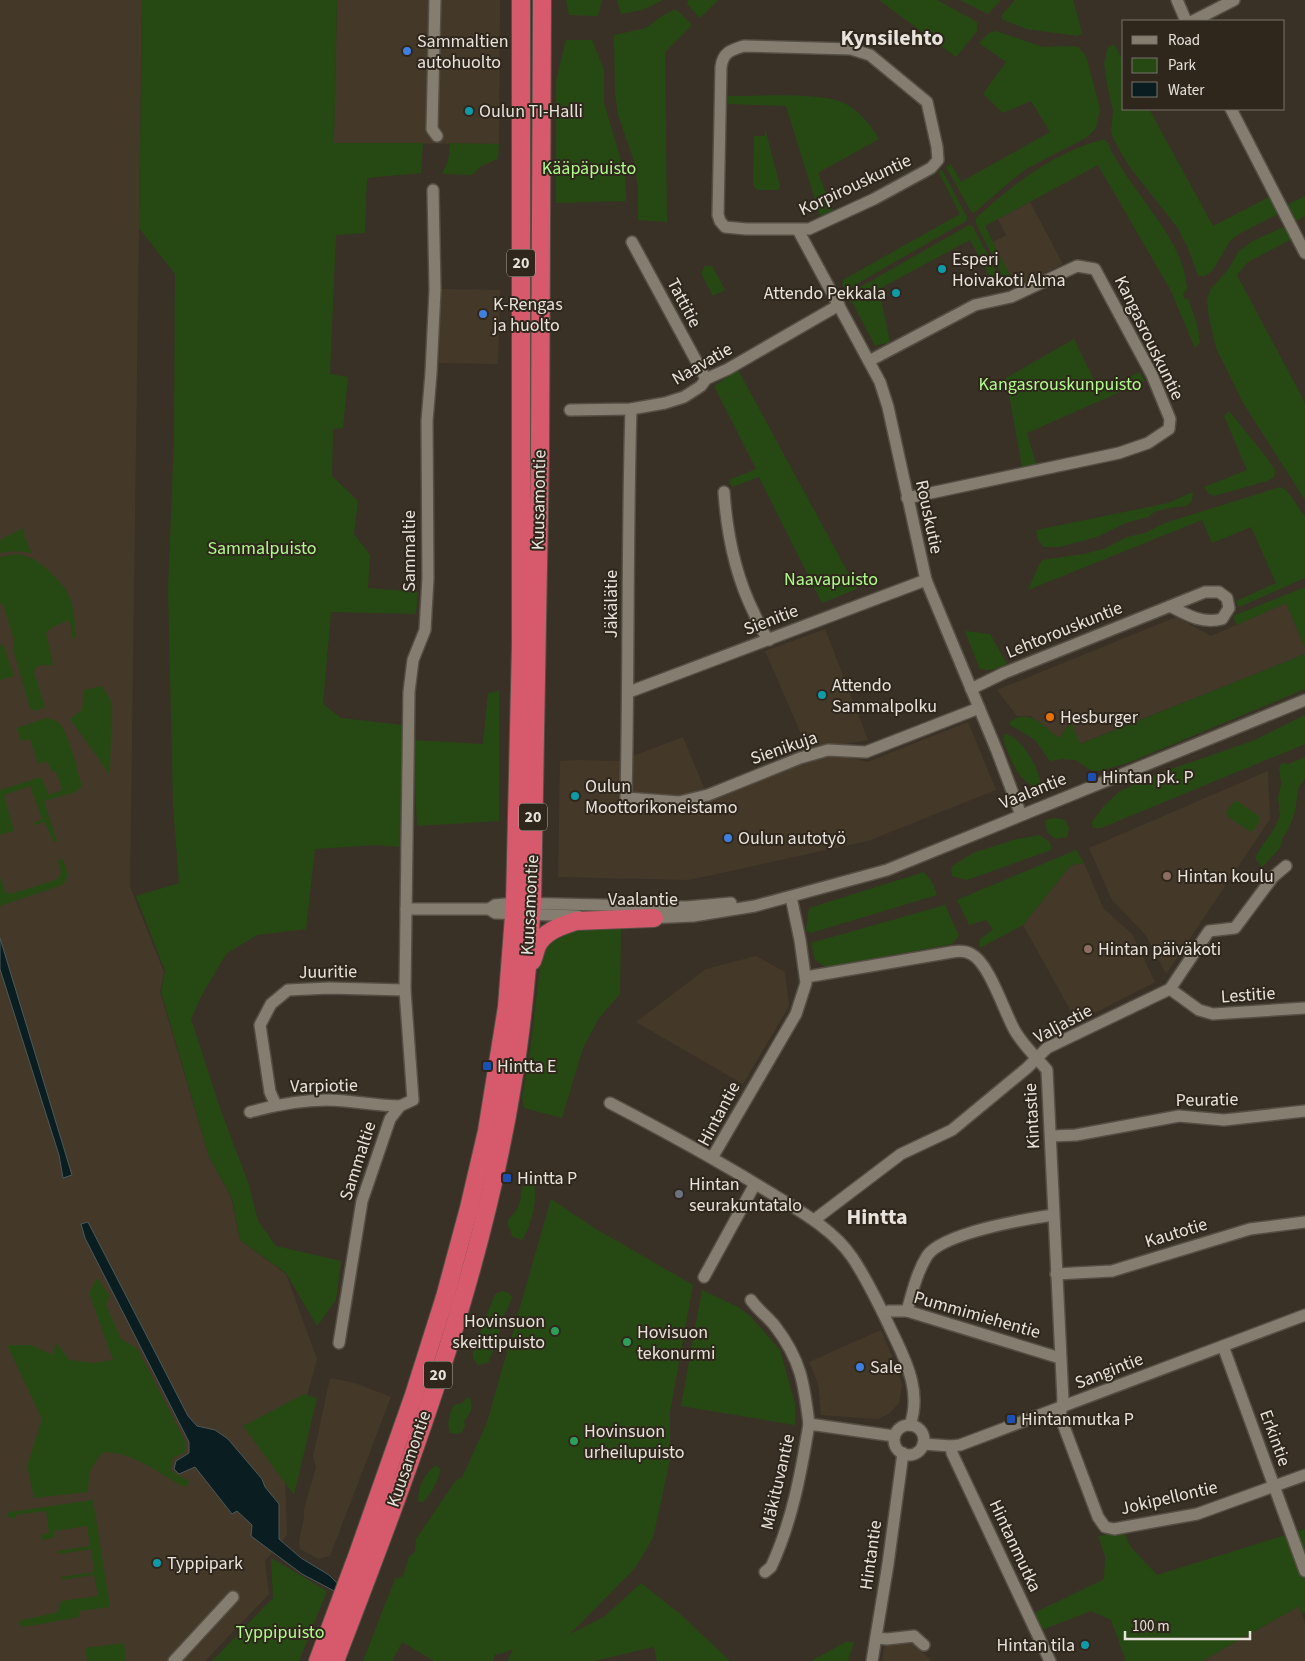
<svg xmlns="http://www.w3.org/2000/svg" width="1305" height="1661" font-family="'Source Sans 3',sans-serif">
<rect width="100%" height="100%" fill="#393126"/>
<g fill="#443929">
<polygon points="0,0 142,0 130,887 164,972 160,992 209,1157 231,1197 240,1240 286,1274 317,1359 285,1474 287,1535 265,1561 269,1594 205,1661 0,1661"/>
<polygon points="337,0 500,0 499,144 334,143"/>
<polygon points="1030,202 1063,264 1016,288 993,242 1006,235 998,219"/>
<polygon points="441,289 500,290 498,364 439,363"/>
<polygon points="1286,603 1305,648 1305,654 1079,744 1070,723 1059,738 1031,716 1017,716 997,690 1176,617 1211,636"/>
<polygon points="825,629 868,740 794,753 802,736 765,651"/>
<polygon points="968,722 996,790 868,841 689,880 558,877 560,761 578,760 620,761 683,737 710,802 817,758 829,755 842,755 867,762"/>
<polygon points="1268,771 1270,819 1166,974 1146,935 1112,900 1089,848"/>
<polygon points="1084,863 1103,908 1132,934 1155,982 1077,1022 1023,925 1071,865"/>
<polygon points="756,956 785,972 789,1006 743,1084 636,1022 706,969"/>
<polygon points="881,1330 897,1368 902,1386 899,1403 890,1413 878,1419 821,1415 818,1383 809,1362"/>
<polygon points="330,1378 355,1383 391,1397 330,1556 319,1559 300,1549 299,1541 304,1518 304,1509 316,1467 313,1457"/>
<polygon points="1299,1606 1305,1623 1305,1661 1202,1661"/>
<polygon points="910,1640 931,1661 882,1661 885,1644"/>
</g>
<g fill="#264914">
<polygon points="142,0 337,0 334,143 423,143 421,173 367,178 365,233 336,235 330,374 348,377 343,428 333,429 332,476 358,501 354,534 370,555 368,588 418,592 416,614 331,612 323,704 341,718 402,725 400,847 377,845 315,849 306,929 257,935 226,954 202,995 191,1019 221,1111 249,1185 258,1221 276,1246 341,1261 336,1300 317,1326 286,1273 240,1240 232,1198 209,1157 161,992 165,971 136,896 179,883 173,805 168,591 174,437 175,274 139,228"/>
<polygon points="566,0 602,0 598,16 569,15"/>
<polygon points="617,0 663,0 642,10 621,14"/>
<polygon points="688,0 718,0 700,18 687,4"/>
<polygon points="879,0 937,0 977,22 977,31 956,57"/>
<polygon points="960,0 1001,0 988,14"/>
<polygon points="1015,0 1073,0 1082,33 1078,36 1026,29 1003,20 1001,16"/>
<polygon points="673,10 678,11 692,25 665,52 667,222 638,220 638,189 634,161 618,115 615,92 614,35 646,28 662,16"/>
<polygon points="996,31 1043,47 1063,46 1078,47 1086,56 1100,109 1096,128 1086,138 1026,169 1013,179 975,212 972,213 946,167 951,164 961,182 1050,132 1031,101 1003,113 983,94 1006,62 979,43 989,33"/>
<polygon points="566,40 592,40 604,70 604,103 625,174 626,201 556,203 556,81"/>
<polygon points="1114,44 1124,62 1124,109 1149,109 1213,226 1269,197 1278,214 1239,234 1230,241 1213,270 1205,276 1198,276 1188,248 1177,227 1128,165 1114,140 1111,132 1113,111 1107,84 1104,63 1108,47"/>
<path d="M728 96C756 96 821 92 844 103 859 111 871 125 879 139L818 173 833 211 820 216 786 106 728 104Z"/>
<polygon points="765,128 780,186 778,190 758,190 753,186 754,136 765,136"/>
<path d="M1101 140H1105L1108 143C1129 192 1184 236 1187 289L1183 294 1184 298 1189 300 1198 329 1200 343 1195 348 1171 291 1098 165 985 226 1011 277 1005 281 976 224V218C1014 184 1051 154 1101 140Z"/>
<polygon points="450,143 499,144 498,159 481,166 472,175 442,174 448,161"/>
<polygon points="942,170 967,217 966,221 846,290 842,284 843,280 960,214 938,171"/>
<polygon points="1305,196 1305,216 1296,221 1287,205"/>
<polygon points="969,225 973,227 1002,283 995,286 970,240 879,289 890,342 875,346 848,294"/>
<polygon points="1281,228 1288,228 1292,239 1248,262 1237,275 1305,403 1305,500 1243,403 1216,348 1209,318 1207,300 1210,290 1230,267 1238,252 1251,242"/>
<polygon points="705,266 712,266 725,290 713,296 701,273"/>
<polygon points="1074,339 1100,392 1140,372 1145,381 1027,433 1036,464 1022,467 1006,378"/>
<polygon points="738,370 857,589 822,603 759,477 732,487 729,480 756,469 714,386"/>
<polygon points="1229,411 1267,458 1275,470 1274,477 1267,481 1214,496 1208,493 1204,487 1247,470 1224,416"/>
<polygon points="1280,487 1286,490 1305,516 1305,578 1239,607 1236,601 1276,583 1251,527 1212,543 1202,520 1028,590 1037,569 1042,560 1084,554 1106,548 1127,537 1145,533 1165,523"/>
<polygon points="1193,492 1192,501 1186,506 1169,508 1154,512 1148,517 1126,523 1097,537 1060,547 1044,547 1038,540 1036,530 1168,503"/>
<polygon points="23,528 26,540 32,553 15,551 0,553 0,540"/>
<path d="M16 554C32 556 39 562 50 572 75 595 74 608 76 640L71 636V626L68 620 53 627 46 632 53 665H42L35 668 34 672 45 707 34 711 30 708 13 649 14 640 3 604H0V557Z"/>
<polygon points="1305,587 1305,648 1286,603 1237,625 1233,616"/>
<path d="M965 631 990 634 1007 664C997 668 990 673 979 668Z"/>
<polygon points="3,644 14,676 0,680 0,645"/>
<path d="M1305 654V689L1128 763 1099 771H1092L1075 760 1062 759 1050 761 1035 740 1010 725V722C1029 707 1043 726 1059 738L1071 722 1080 744Z"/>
<polygon points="102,686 112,702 110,775 70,719 82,710 84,690"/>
<polygon points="499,691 499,821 417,826 413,740 483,744 488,693"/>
<polygon points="1305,715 1305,744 1101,828 1093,828 1092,822 1103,807 1120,791 1157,774 1255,740"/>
<path d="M46 718C51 719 56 720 60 724 70 737 77 770 82 786L76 792 44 801 57 841 53 842 45 822 34 825V823L42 819 30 786 4 795 14 831 0 835V790L41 777 49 795 62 790 56 771 52 772 47 761 38 764 30 739 21 741 17 728Z"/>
<path d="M1005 734C1022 736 1042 773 1041 788 1017 784 1011 759 1003 739Z"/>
<polygon points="1305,757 1305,778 1298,789 1295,812 1289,828 1282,839 1280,848 1262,867 1255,858 1262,846 1274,829 1280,816 1278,798 1281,784 1279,767 1282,763 1289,764"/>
<polygon points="1237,801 1259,816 1260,821 1253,831 1249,831 1227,816 1226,812 1234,802"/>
<polygon points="1055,818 1065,820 1069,828 1067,837 1056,839 1047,832 1045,820"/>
<polygon points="1039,835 1050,842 1051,850 967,880 952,876 951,867 973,853 1013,840"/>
<polygon points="1076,850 1084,863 1071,865 1023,925 980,948 979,940 993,929 986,920 969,925 957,900"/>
<path d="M63 859C66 869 71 877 62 885L0 906V877L5 892 11 894 58 879 61 872 58 861Z"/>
<polygon points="924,872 932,882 937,895 811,933 806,931 809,908"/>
<polygon points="945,905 959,936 952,944 826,967 815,960 811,943"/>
<polygon points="574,926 621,928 620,994 599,1018 583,1048 562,1118 524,1108 522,1098 529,1059 542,950 550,937"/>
<path d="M527 1182 533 1183C539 1197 531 1227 522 1240L513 1237C501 1214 513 1221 519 1205 523 1194 517 1193 527 1182Z"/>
<polygon points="551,1199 596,1229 693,1285 670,1412 670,1460 653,1538 635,1568 570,1634 604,1617 641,1583 679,1613 730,1661 657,1661 654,1647 594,1661 507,1661 513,1649 500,1654 495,1654 493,1661 434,1661 402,1642 392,1661 363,1661 395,1579 403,1576 409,1557 415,1552 416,1539 456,1480 462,1478 487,1422"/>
<path d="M97 1278 110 1296 106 1305 121 1339 137 1348 185 1441V1452L173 1458 170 1470 190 1482 184 1487C160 1474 133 1452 104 1452 90 1466 89 1473 88 1492L34 1498 27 1466 42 1419 7 1345H31L53 1355 56 1343 70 1360 93 1363 113 1360 89 1293Z"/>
<polygon points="702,1290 738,1307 751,1317 780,1350 795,1404 795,1425 681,1406"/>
<path d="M502 1291 509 1293 512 1297C510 1305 505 1312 503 1320 498 1334 495 1349 488 1363L478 1365 473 1358V1350L495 1294Z"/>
<polygon points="304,1394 317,1398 294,1495 243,1426"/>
<path d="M467 1397 471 1400C473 1409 470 1414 464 1421L465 1426 462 1432 458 1434 450 1433C446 1425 450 1411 455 1404 462 1405 464 1402 467 1397Z"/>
<path d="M436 1466 440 1468C440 1479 431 1494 423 1502H419C416 1490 425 1472 436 1466Z"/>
<polygon points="93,1500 110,1607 79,1611 79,1617 24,1627 18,1623 22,1620 55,1613 59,1609 61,1601 98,1596 94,1575 61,1580 61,1577 94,1572 91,1549 58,1554 57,1551 90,1546 87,1526 54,1531 55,1536 53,1538 42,1540 41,1534 49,1533 46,1511 16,1515 15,1519 6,1516 9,1512"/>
<polygon points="1305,1529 1305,1612 1302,1614 1299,1606 1202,1661 1126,1661 1111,1620 1091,1611 1042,1630 1034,1613 1104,1579 1105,1556 1098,1536 1124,1532 1130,1546 1157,1575"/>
<polygon points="271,1558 327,1591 299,1661 212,1661 273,1598"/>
<polygon points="846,1642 854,1642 848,1661 811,1661"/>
<polygon points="124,1643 126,1661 87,1661 85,1648"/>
</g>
<g fill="#0a1e21" stroke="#4d5959">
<polygon points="0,938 72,1175 63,1178 59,1155 0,969"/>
<polygon points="88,1222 188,1416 197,1426 215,1430 228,1439 262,1479 265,1487 279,1504 279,1539 301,1558 329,1575 339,1585 336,1592 302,1574 251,1536 252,1525 237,1511 232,1514 195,1467 179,1474 174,1469 176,1461 189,1453 189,1442 85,1238 81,1224"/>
</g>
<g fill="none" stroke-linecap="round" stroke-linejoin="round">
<g stroke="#544e44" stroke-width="14">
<g id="minor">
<polyline points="435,0 432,129 437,136"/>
<polyline points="1177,0 1186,21"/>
<polyline points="1193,21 1234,0"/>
<path d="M744 46 851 49 870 55 927 102 937 147 938 160 931 168 874 199 809 229H746L725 227 720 221 718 215 721 67C723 52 731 50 744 46Z"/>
<polyline points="1231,109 1305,253"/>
<polyline points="798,230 880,382 888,407 926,580 997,751 1021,815"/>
<polyline points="632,242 706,379"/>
<polyline points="869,361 975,305 1011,297 1077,266 1095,269 1152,375 1170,419 1169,429 1148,443 1119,453 907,498"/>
<path d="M631 409C627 539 629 668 626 798L679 802 708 795 800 758 828 750 866 752 979 708"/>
<polyline points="570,410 631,409 665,403 684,397 701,386 706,379 728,369 839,305"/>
<path d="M724 492C727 535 735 575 754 613 758 622 762 632 769 640"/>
<path d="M971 689 1004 673 1205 592H1219L1227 598 1229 608 1222 619C1202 624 1187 615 1170 606"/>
<polyline points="629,692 926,580"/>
<polyline points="406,909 489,909 495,913 578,916"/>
<polyline points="489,909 495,905 515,903 686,907 731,903"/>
<polyline points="649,918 693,916 755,906 887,870 1305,700"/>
<path d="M806 977 952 952C958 951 966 951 971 954 989 962 1005 1014 1015 1031 1024 1046 1036 1057 1047 1070L1063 1400 1060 1416 1098 1517 1105 1527 1114 1529 1197 1514 1305 1475"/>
<polyline points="1170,989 1199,1010 1213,1014 1305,1008"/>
<path d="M610 1103C664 1131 717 1160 769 1192 798 1210 832 1228 852 1257 869 1282 882 1311 895 1338 908 1365 921 1394 910 1425"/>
<polyline points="276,1105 270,1092 260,1025 271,1004 288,990 329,988 405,990"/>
<path d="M250 1112C275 1105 300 1100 327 1100 351 1100 376 1106 400 1106"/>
<polyline points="1052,1136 1076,1135 1179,1116 1224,1120 1305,1111"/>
<polyline points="712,1158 796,1014 806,983 800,940 791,897"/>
<polyline points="814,1220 901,1154 952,1130 1027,1068 1047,1048 1170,989 1209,931 1235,928 1273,877 1286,866"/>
<polyline points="1056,1274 1112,1271 1250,1229 1305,1222"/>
<polyline points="704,1277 755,1184"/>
<path d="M751 1300C758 1310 768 1317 775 1326 801 1360 804 1383 809 1424"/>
<path d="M907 1311C912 1293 917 1272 927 1256 942 1233 1026 1219 1053 1215"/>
<polyline points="884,1314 889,1311 907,1311 1060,1358"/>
<polyline points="339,1343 362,1201 390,1119 400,1106 413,1100 405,990 409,692 413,660 425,630 428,578 427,421 431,373 435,290 433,190"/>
<polyline points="1223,1346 1305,1571"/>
<circle cx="909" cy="1440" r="15"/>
<polyline points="923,1444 951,1446 960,1445 1305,1315"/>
<polyline points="951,1446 952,1453 1050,1661"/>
<path d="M765 1572 771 1567C792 1522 801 1473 809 1424L894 1436"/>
<polyline points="876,1638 887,1639 914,1636 924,1645"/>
<polyline points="174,1661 233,1597"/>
<polyline points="872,1661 888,1564 903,1453"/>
</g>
</g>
<g stroke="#544e44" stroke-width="20">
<g id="highway">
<path d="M532 961C534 957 535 951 537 946 544 931 561 926 576 921L654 918"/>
<polyline points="318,1661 358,1554 414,1395 445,1297 469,1208 487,1131 507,1007 515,903 521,644 521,0"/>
<path d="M335 1661C407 1474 482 1278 513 1080 523 1022 528 962 532 903L540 453 542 0"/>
</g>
</g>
<use href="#minor" stroke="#857d6f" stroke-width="11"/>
<use href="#highway" stroke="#d75a6c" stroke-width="18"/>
</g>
<g fill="#3f7fe0" stroke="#2f271c" stroke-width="2">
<circle cx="407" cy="51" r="5"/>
<circle cx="483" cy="314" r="5"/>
<circle cx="728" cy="838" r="5"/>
<circle cx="860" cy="1367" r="5"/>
</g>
<g fill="#0f9aa8" stroke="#2f271c" stroke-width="2">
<circle cx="469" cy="111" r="5"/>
<circle cx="942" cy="269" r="5"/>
<circle cx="896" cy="293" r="5"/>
<circle cx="822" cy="695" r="5"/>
<circle cx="575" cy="796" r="5"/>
<circle cx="157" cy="1563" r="5"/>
<circle cx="1085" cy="1645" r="5"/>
</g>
<circle fill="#e8710a" stroke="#2f271c" stroke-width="2" cx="1050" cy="717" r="5"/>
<g fill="#1a4fb4" stroke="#2f271c" stroke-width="2">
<rect x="1087" y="772" width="10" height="10" rx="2.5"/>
<rect x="482" y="1061" width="10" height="10" rx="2.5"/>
<rect x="502" y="1173" width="10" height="10" rx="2.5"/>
<rect x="1006" y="1414" width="10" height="10" rx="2.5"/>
</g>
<g fill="#8d6e63" stroke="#2f271c" stroke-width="2">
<circle cx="1167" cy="876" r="5"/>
<circle cx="1088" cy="949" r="5"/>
</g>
<circle fill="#6b7280" stroke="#2f271c" stroke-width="2" cx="679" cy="1194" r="5"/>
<g fill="#2e9e5b" stroke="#2f271c" stroke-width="2">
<circle cx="555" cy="1331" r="5"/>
<circle cx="627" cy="1342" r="5"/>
<circle cx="574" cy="1441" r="5"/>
</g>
<g text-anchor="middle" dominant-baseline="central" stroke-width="4" stroke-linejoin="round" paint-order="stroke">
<g fill="#2f271c" stroke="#b0aba2" stroke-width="1">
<rect x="507" y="249.5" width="28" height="27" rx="4"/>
<rect x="519" y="803.5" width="28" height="27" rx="4"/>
<rect x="424" y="1361.5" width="28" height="27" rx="4"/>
</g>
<g font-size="16" font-weight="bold" fill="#e8e3dc">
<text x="521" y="263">20</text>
<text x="533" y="817">20</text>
<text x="438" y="1375">20</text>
</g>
<g font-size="18" fill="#e8e3dc" stroke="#2f271c" text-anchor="start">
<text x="417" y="41">Sammaltien<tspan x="417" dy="21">autohuolto</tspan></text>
<text x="479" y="111">Oulun TI-Halli</text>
<text x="952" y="259">Esperi<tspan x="952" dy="21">Hoivakoti Alma</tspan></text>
<text x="886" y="293" text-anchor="end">Attendo Pekkala</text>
<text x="493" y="304">K-Rengas<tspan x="493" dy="21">ja huolto</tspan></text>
<text x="832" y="685">Attendo<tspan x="832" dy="21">Sammalpolku</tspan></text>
<text x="1060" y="717">Hesburger</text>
<text x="1102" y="777">Hintan pk. P</text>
<text x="585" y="786">Oulun<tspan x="585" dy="21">Moottorikoneistamo</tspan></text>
<text x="738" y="838">Oulun autotyö</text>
<text x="1177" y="876">Hintan koulu</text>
<text x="1098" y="949">Hintan päiväkoti</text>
<text x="497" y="1066">Hintta E</text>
<text x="517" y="1178">Hintta P</text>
<text x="689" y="1184">Hintan<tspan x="689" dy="21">seurakuntatalo</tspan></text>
<text x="545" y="1321" text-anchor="end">Hovinsuon<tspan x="545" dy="21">skeittipuisto</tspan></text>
<text x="637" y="1332">Hovisuon<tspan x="637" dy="21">tekonurmi</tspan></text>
<text x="870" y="1367">Sale</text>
<text x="1021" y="1419">Hintanmutka P</text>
<text x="584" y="1431">Hovinsuon<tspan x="584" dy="21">urheilupuisto</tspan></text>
<text x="167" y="1563">Typpipark</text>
<text x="1075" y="1645" text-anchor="end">Hintan tila</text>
</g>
<g font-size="18" fill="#b0fb8e" stroke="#2f271c">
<text x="589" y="168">Kääpäpuisto</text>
<text x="1060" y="384">Kangasrouskunpuisto</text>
<text x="262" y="548">Sammalpuisto</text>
<text x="831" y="579">Naavapuisto</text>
<text x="280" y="1632">Typpipuisto</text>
</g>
<g font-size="18" fill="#e8e3dc" stroke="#2f271c">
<text transform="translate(855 185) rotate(-25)">Korpirouskuntie</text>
<text transform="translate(684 303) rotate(62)">Tattitie</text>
<text transform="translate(1149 338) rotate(64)">Kangasrouskuntie</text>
<text transform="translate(702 364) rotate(-30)">Naavatie</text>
<text transform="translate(539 500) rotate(-89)">Kuusamontie</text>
<text transform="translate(929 517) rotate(78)">Rouskutie</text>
<text transform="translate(409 551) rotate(-90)">Sammaltie</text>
<text transform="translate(611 604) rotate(-90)">Jäkälätie</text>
<text transform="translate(771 620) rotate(-21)">Sienitie</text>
<text transform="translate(1064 630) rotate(-22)">Lehtorouskuntie</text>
<text transform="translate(784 748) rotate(-19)">Sienikuja</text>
<text transform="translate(1033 791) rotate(-22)">Vaalantie</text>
<text x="643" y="899">Vaalantie</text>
<text transform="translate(530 905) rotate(-87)">Kuusamontie</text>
<text transform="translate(328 972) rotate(-1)">Juuritie</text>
<text transform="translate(1248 995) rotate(-4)">Lestitie</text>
<text transform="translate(1063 1024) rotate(-28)">Valjastie</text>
<text transform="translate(324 1086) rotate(-1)">Varpiotie</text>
<text transform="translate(1207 1100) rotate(-1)">Peuratie</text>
<text transform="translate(719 1114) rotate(-62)">Hintantie</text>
<text transform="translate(1032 1116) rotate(-93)">Kintastie</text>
<text transform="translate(358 1161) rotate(-72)">Sammaltie</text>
<text transform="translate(1176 1233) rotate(-17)">Kautotie</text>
<text transform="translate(977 1315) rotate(16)">Pummimiehentie</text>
<text transform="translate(1109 1371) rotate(-21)">Sangintie</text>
<text transform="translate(1275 1438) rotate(70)">Erkintie</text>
<text transform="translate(409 1459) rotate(-71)">Kuusamontie</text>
<text transform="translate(778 1482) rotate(-77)">Mäkituvantie</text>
<text transform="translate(1169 1498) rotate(-13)">Jokipellontie</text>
<text transform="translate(1015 1546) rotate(65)">Hintanmutka</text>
<text transform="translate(871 1555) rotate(-82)">Hintantie</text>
</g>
<g font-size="22" font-weight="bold" fill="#e8e3dc" stroke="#2f271c">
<text x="892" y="38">Kynsilehto</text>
<text x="877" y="1217">Hintta</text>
</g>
</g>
<rect x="1122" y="20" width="162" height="90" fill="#2f271c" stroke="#797269"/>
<rect x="1132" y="36" width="25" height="8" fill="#857d6f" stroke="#797269"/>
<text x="1168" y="45" font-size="15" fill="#e8e3dc">Road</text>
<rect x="1132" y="58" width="25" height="15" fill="#264914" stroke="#797269"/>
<text x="1168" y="70" font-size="15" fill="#e8e3dc">Park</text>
<rect x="1132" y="82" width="25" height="15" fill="#0a1e21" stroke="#797269"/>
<text x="1168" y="95" font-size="15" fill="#e8e3dc">Water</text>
<path d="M1125 1631v8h125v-8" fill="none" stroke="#e8e3dc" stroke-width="2.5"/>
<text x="1132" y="1631" font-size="15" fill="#e8e3dc" stroke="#2f271c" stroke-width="4" paint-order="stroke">100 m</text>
</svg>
